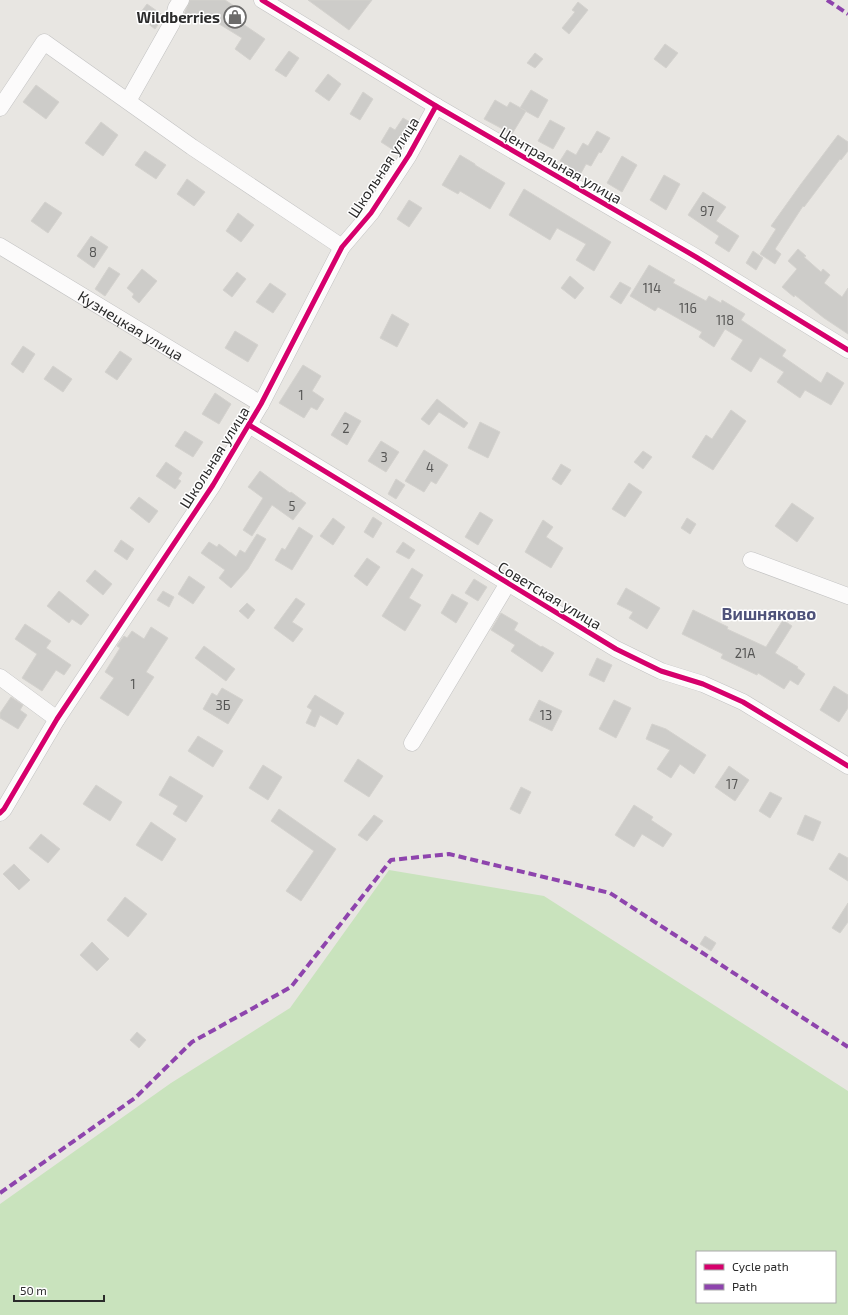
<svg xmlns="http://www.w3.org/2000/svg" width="848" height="1315" font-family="'Exo 2',sans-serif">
<rect width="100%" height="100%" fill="#e8e6e2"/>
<path fill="#c9e3bd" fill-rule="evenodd" d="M389 870 544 896 848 1091V1315H0V1204L171 1083 290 1008ZM697 1252H835V1302H697Z"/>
<g fill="#cdccc9" stroke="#d4d2ce">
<polygon points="190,0 225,0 245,13 240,22 265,39 250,60 235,49 242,38 203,14 199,22 184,14"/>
<polygon points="308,0 372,0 349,30"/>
<polygon points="578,2 588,10 569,34 562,28 575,12 572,10"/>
<polygon points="147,4 164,16 155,29 138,16"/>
<polygon points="665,44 678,53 666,68 654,59"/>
<polygon points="289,51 299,58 286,77 275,70"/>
<polygon points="535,53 543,59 535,68 527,63"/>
<polygon points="328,74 341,84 329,101 315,91"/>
<polygon points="36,85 59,102 46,119 23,102"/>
<polygon points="531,90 548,100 538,118 520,108"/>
<polygon points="363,92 373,99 360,120 350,114"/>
<polygon points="495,100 507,107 510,102 526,111 512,134 484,119"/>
<polygon points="403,118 415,125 398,153 381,142 390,127 395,130"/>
<polygon points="550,120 565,128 553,149 538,141"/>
<polygon points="101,122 118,135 103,156 85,143"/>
<polygon points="597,131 610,138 601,153 599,152 591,166 586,164 580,175 567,168 568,166 560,161 567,150 576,155 583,143 588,146"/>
<polygon points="838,135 848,142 848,151 841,160 840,159 804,207 803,206 775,249 781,254 775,264 760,254 776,229 771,226 801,184"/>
<polygon points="145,151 166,165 156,179 135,165"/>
<polygon points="460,155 475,164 475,165 505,183 490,209 460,191 458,194 442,185"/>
<polygon points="622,156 637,165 622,192 607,183"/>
<polygon points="664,175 680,184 666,210 650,200"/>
<polygon points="187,179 205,192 194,206 177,194"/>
<polygon points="524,189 611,242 594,271 576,260 586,244 557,228 550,240 509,215"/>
<polygon points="703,192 726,207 716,221 739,236 729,252 715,243 719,236 688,215"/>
<polygon points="409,200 422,208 409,227 397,219"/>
<polygon points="45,202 62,213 48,233 31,221"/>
<polygon points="238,213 254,225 241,242 226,231"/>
<polygon points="91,236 108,247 94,268 77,256"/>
<polygon points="798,249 806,256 804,257 821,272 823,269 830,275 824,283 842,297 848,288 848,334 824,318 795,295 794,297 782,287 797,269 788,261"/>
<polygon points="753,251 763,258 756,270 746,263"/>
<polygon points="649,265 675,280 673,283 706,301 709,296 721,303 722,300 745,314 741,320 786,350 782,356 821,383 827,372 844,383 831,405 805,390 800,398 777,382 784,372 760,357 751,372 731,359 743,340 725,329 714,347 699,337 702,332 658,307 655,311 630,296"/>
<polygon points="109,267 120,274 105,296 95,289"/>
<polygon points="142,269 157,281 139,303 132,297 134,294 127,288"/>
<polygon points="237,272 246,279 232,297 223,290"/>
<polygon points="570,276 584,288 575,299 561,288"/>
<polygon points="620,282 631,288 621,304 610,297"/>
<polygon points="270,283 286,294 273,313 256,302"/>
<polygon points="392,314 409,324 397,347 380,338"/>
<polygon points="235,331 258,345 248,362 225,348"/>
<polygon points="23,346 35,354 23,373 11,364"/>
<polygon points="120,351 132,359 117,380 105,372"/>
<polygon points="303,365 321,376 312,391 324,399 317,410 311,407 304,418 279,403"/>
<polygon points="53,366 72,379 63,392 44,379"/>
<polygon points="215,393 231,404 219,424 202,414"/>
<polygon points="437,399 468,423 464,428 439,412 429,425 421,419"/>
<polygon points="731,410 746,421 713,470 692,457 706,435 712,439"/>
<polygon points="345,412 361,421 347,445 331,435"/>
<polygon points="480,422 500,432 488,458 468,448"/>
<polygon points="185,431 203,442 193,457 175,446"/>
<polygon points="381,441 399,452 386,472 368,461"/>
<polygon points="424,450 448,465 436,484 431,481 424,492 405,481"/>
<polygon points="643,451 652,457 643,469 634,462"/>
<polygon points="166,462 182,473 178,479 181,481 175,489 156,476"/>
<polygon points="561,464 571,470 561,485 552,479"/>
<polygon points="260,471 290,493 291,492 306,503 293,520 272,505 252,536 243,530 263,498 248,487"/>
<polygon points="396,479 405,485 396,499 388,494"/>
<polygon points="629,483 642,492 625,517 612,509"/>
<polygon points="139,497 158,511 149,523 130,508"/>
<polygon points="792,503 814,518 797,542 775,526"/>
<polygon points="480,512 493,520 478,545 465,537"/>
<polygon points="373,517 382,523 373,538 364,532"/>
<polygon points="333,518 345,527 333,545 320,536"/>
<polygon points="687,518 696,524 690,534 681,528"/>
<polygon points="543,520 553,527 546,537 563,548 551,568 525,552"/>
<polygon points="299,527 313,536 292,570 275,560 282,548 285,550"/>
<polygon points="257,534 266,539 248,569 231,588 219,578 225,570 201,553 209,542 217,547 219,544 236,557 240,550 245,553"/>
<polygon points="121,540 134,549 127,560 114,551"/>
<polygon points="403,542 415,550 409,559 396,552"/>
<polygon points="367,558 380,567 367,586 354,576"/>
<polygon points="412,568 423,575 409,598 421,605 405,631 382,616"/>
<polygon points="95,570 112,584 103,595 86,581"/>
<polygon points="189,576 205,587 193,604 178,594"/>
<polygon points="474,579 487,587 478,601 465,593"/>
<polygon points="626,588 660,608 647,629 629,618 633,612 617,604"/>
<polygon points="59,591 89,615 81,625 72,619 69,623 47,606"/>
<polygon points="163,591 174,597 169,607 157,600"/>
<polygon points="452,594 468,603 456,623 441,613"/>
<polygon points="296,598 305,604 292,622 303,629 293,642 274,628"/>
<polygon points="247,603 255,610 248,619 239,611"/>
<polygon points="693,610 728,627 727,629 766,647 783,620 792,626 775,653 798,667 797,668 805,674 798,685 790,680 784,689 758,673 757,675 721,658 723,654 682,634"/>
<polygon points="501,613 518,623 514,630 541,647 542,646 554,653 542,672 511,651 515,645 491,630"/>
<polygon points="25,624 51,641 46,648 71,665 64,675 56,670 42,691 22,678 37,654 15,639"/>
<polygon points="151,627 168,638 146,672 154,677 128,716 100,698 114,678 105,672 120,648 117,646 124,636 127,638 132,631 144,639"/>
<polygon points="204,646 235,669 226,681 195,658"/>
<polygon points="597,658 612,665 604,682 589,675"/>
<polygon points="834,686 848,695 848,708 839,722 820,710"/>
<polygon points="222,688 243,700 228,724 203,709 212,693 217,696"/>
<polygon points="315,695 344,713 337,725 320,715 315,727 306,723 312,710 307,707"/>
<polygon points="11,697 23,705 20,710 27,715 18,729 0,718 0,713"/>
<polygon points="539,700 562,711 552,731 529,720"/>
<polygon points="614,700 631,708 616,738 599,729"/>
<polygon points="652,724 666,729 706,755 694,774 680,764 671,778 657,769 670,750 646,739"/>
<polygon points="198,736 223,751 213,767 188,751"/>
<polygon points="358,759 383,776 369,797 344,781"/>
<polygon points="263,765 282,777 268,800 249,788"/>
<polygon points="729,766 749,780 735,801 715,787"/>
<polygon points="170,776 203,796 186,822 173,814 178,806 159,795"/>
<polygon points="96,785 122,802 110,821 83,804"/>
<polygon points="521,787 531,792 520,814 510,809"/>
<polygon points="770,792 782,798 770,818 759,811"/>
<polygon points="634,805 653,817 651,820 672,834 663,847 642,834 634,847 615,835"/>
<polygon points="279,809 336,849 301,901 286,891 314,851 271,821"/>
<polygon points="374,815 383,821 367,841 358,835"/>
<polygon points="805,815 821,822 813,841 797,834"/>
<polygon points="151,822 176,839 162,861 136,845"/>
<polygon points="41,834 60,849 48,863 29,848"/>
<polygon points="839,853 848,858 848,881 829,869"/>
<polygon points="14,864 30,880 19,890 3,874"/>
<polygon points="125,897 147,914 128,937 107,920"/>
<polygon points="848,903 848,922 840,933 832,928"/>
<polygon points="705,936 716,943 711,951 700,944"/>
<polygon points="92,942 109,959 97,971 80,955"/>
<polygon points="137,1032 146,1040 139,1048 130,1040"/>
</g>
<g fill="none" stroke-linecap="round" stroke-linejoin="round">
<g stroke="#c2c2c2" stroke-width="17">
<g id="minor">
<polyline points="262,0 436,106 696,257 848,350"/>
<polyline points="128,101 172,23 176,8 181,0"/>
<polyline points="0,108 44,42 192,147 342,247"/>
<path id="s1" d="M0 246 261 404"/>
<polyline points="249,425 616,649 661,671 703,684 743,702 848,766"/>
<polyline points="751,560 848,596"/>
<polyline points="0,677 57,719"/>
<polyline points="412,743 508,583"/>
<polyline points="0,813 4,809 57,719 213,485 261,404 342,247 371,213 409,155 436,106"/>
</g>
</g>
<use href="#minor" stroke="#fcfbfb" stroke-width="16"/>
<g stroke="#8e44ad" stroke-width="4" stroke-dasharray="8 4" stroke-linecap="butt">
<polyline points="827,0 848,14"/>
<polyline points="0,1193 135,1098 192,1042 291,987 391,860 449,854 610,893 848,1047"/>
</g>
<g stroke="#fff" stroke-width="8">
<g id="cycleway">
<polyline points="262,0 436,106 696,257 848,350"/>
<polyline points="249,425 616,649 661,671 703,684 743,702 848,766"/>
<polyline points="0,813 4,809 57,719 213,485 261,404 342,247 371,213 409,155 436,106"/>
</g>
</g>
<use href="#cycleway" stroke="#d6006c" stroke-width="5"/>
</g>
<defs>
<g id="shop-ring" transform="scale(1.15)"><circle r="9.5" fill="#fff" stroke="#6d6c6b" stroke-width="1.5"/><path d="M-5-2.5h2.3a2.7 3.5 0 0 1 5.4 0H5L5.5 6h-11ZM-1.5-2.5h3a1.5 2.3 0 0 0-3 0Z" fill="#6d6c6b"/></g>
</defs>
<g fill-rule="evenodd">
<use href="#shop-ring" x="235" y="17"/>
</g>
<g text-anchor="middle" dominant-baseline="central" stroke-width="3" stroke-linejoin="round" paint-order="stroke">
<g font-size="13" fill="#555554">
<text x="707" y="211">97</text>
<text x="93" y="252">8</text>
<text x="652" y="288">114</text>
<text x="688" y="308">116</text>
<text x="725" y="320">118</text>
<text x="301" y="395">1</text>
<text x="346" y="428">2</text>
<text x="384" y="457">3</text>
<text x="430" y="467">4</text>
<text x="292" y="506">5</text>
<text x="745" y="653">21А</text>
<text x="133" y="684">1</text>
<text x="223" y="705">3Б</text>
<text x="546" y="715">13</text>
<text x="732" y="784">17</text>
</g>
<g font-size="15" font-weight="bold" fill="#2b2b2b" stroke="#fff" text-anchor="end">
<text x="220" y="17">Wildberries</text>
</g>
<g font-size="15" fill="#2b2b2b" stroke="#fff">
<text transform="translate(561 165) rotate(30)">Центральная улица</text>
<text transform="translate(383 167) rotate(-57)">Школьная улица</text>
<text stroke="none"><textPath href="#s1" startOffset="153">Кузнецкая улица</textPath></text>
<text transform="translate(214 457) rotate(-58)">Школьная улица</text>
<text transform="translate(550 595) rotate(31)">Советская улица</text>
</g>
<g font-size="17" font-weight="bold" fill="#4e527a" stroke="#fff">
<text x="769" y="613">Вишняково</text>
</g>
</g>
<rect x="696" y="1251" width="140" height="52" fill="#ffffff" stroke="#aaaaaa"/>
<rect x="704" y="1264" width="20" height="6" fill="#d6006c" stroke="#aaaaaa"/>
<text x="732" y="1271" font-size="12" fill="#2b2b2b">Cycle path</text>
<rect x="704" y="1284" width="20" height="6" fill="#8e44ad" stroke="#aaaaaa"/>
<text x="732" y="1291" font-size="12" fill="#2b2b2b">Path</text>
<path d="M14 1295v6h90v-6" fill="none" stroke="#2b2b2b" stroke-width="2"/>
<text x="20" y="1295" font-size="12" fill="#2b2b2b" stroke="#ffffff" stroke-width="3" paint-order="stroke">50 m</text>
</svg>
